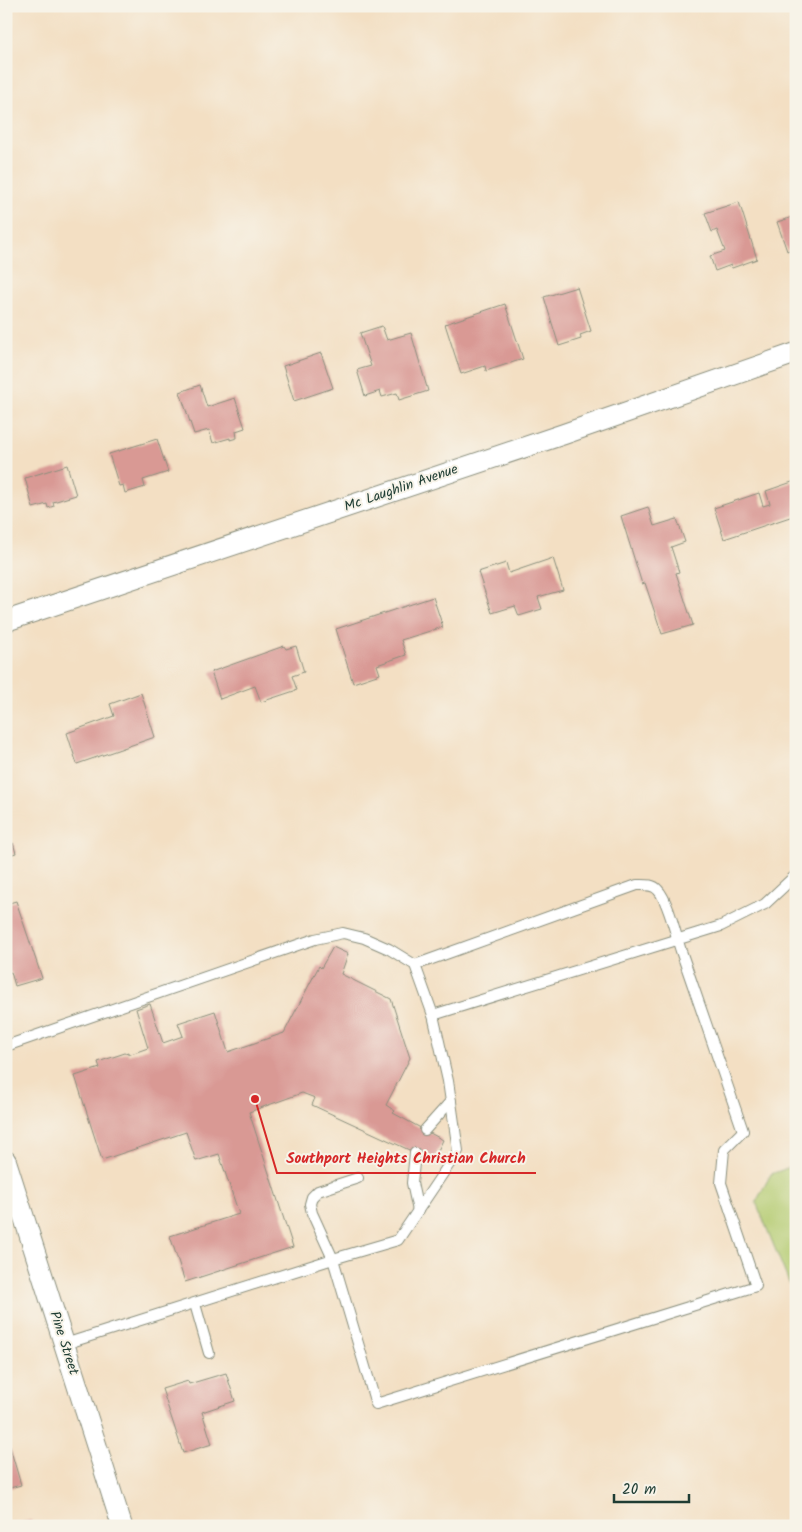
<svg xmlns="http://www.w3.org/2000/svg" width="802" height="1532" font-family="Kalam,sans-serif">
<rect width="100%" height="100%" fill="#f7f3e8"/>
<filter id="ink" filterUnits="userSpaceOnUse"><feTurbulence type="fractalNoise" baseFrequency=".02" numOctaves="2"/><feDisplacementMap in="SourceGraphic" scale="10" xChannelSelector="R" yChannelSelector="G"/><feConvolveMatrix kernelMatrix="1 2 1 2 8 2 1 2 1" color-interpolation-filters="sRGB"/></filter>
<filter id="wash" filterUnits="userSpaceOnUse"><feTurbulence type="fractalNoise" baseFrequency=".0096" numOctaves="4" result="noise"/><feDisplacementMap in="SourceGraphic" scale="20" xChannelSelector="R" yChannelSelector="G"/><feGaussianBlur stdDeviation="1.12" result="paint"/><feColorMatrix in="noise" values="0 0 0 0 0 0 0 0 0 0 0 0 0 0 0 0 0 1.4 0 .05"/><feComposite in="paint" operator="in"/></filter>
<g filter="url(#wash)">
<rect width="100%" height="100%" fill="#f3dfc3"/>
<polygon fill="#b3cb70" stroke="#698452" points="796,1165 796,1300 756,1202 771,1174"/>
<g id="blocks">
<g fill="#d99994">
<polygon points="739,202 757,259 732,268 731,265 715,271 710,256 725,251 717,230 712,232 705,213"/>
<polygon points="796,216 796,247 787,251 777,222"/>
<polygon points="577,287 591,331 580,335 581,339 559,346 544,297"/>
<polygon points="505,304 523,359 486,371 485,366 461,374 445,324"/>
<polygon points="382,326 387,340 411,333 428,391 399,400 397,393 382,397 380,391 365,396 357,370 371,366 360,333"/>
<polygon points="321,353 333,388 294,401 283,366"/>
<polygon points="200,385 207,407 235,398 245,428 236,431 237,438 230,440 230,438 213,443 209,430 194,434 180,392"/>
<polygon points="157,439 168,472 143,480 145,487 125,493 123,485 119,486 109,454"/>
<polygon points="67,465 76,495 53,502 54,506 48,508 47,504 33,508 25,478"/>
<polygon points="795,481 796,515 724,539 714,508 759,493 763,506 770,504 766,491"/>
<polygon points="648,507 654,526 677,519 685,542 671,547 679,572 676,573 693,625 662,634 645,583 642,584 621,516"/>
<polygon points="553,558 563,590 538,597 542,609 519,616 515,606 492,613 478,572 506,563 509,573"/>
<polygon points="433,597 443,627 401,640 406,655 377,665 380,674 353,683 336,629"/>
<polygon points="284,646 286,649 296,646 304,672 292,676 297,690 261,702 255,686 220,699 211,672"/>
<polygon points="141,693 155,737 77,764 67,733 114,716 110,704"/>
<polygon points="13,843 16,853 6,856 6,845"/>
<polygon points="16,901 42,978 15,986 11,972 6,974 6,904"/>
<polygon points="333,947 348,954 341,974 391,999 410,1058 386,1105 395,1111 393,1113 443,1140 433,1161 312,1105 315,1098 302,1093 249,1112 293,1247 185,1282 170,1236 239,1214 219,1154 196,1161 186,1132 102,1160 75,1076 100,1068 98,1062 128,1052 128,1055 148,1048 136,1009 150,1004 163,1043 183,1036 178,1023 215,1011 228,1052 284,1033 319,966 321,968"/>
<polygon points="226,1373 235,1401 202,1412 212,1444 183,1453 162,1389 188,1381 189,1384"/>
<polygon points="9,1444 21,1485 6,1489 6,1445"/>
<polygon points="31,1520 32,1526 12,1526 12,1525"/>
</g>
</g>
</g>
<g filter="url(#ink)">
<use href="#blocks" fill-opacity="0" stroke="#898e7c" stroke-width="1"/>
<g fill="none" stroke-linecap="round" stroke-linejoin="round">
<g stroke="#898e7c" stroke-width="12">
<g id="service">
<path d="M415 965 637 885C645 885 653 884 658 890 668 900 676 936 681 951 702 1011 722 1071 743 1131L724 1150 721 1183 756 1286 376 1404 333 1259 398 1240 458 1151 448 1081 433 1015 721 926 765 904 796 875"/>
<polyline points="6,1046 315,939 343,933 364,938 389,949 415,965 433,1015"/>
<polyline points="425,1130 451,1101"/>
<polyline points="415,1153 412,1183 418,1211"/>
<polyline points="195,1304 209,1353"/>
<polyline points="65,1344 333,1259 312,1213 310,1204 312,1197 318,1191 358,1178"/>
</g>
</g>
<g stroke="#898e7c" stroke-width="22">
<g id="minor">
<polyline points="6,621 564,434 796,353"/>
<polyline points="6,1161 122,1526"/>
</g>
</g>
<use href="#service" stroke="#fff" stroke-width="10"/>
<use href="#minor" stroke="#fff" stroke-width="20"/>
</g>
</g>
<g text-anchor="middle" dominant-baseline="central" stroke-width="4" stroke-linejoin="round" paint-order="stroke">
<g font-size="14" fill="#1f3d34" stroke="#f7f3e8">
<text transform="translate(401 488) rotate(-19)">Mc Laughlin Avenue</text>
<text transform="translate(64 1343) rotate(72)">Pine Street</text>
</g>
</g>
<path fill="none" stroke="#d62828" stroke-width="2" d="M255 1099L277 1173H536"/>
<circle fill="#d62828" stroke="#f7f3e8" stroke-width="2" cx="255" cy="1099" r="5"/>
<g font-size="15" text-anchor="middle" font-weight="bold" fill="#d62828" stroke="#f7f3e8" stroke-width="4" stroke-linejoin="round" paint-order="stroke">
<text x="406" y="1163">Southport Heights Christian Church</text>
</g>
<rect width="802" height="1532" fill="none" stroke="#f7f3e8" stroke-width="25"/>
<path d="M614 1494v8h75v-8" fill="none" stroke="#1f3d34" stroke-width="2.5"/>
<text x="622" y="1494" font-size="15" fill="#1f3d34" stroke="#f7f3e8" stroke-width="4" paint-order="stroke">20 m</text>
</svg>
